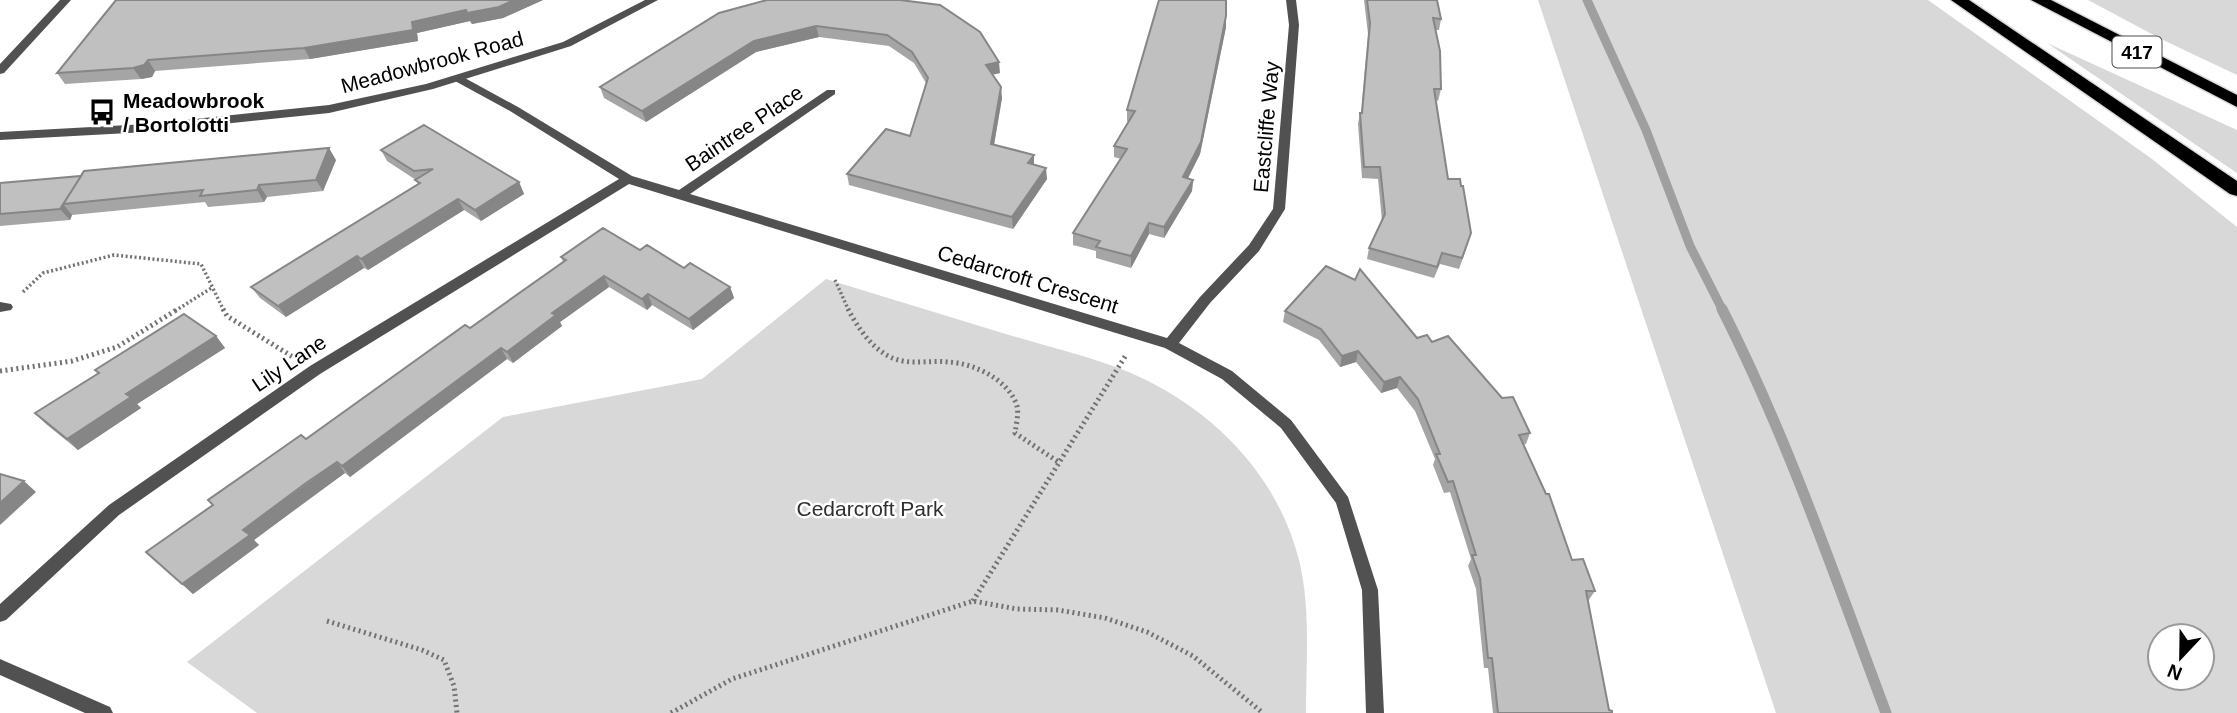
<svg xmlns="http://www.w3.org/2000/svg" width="2237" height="713" font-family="Helvetica,sans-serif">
<rect width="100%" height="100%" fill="#fff"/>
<g fill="#d8d8d8" fill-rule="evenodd">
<path d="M1538 0H1928L2152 159 2237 227V713H1776ZM2160 636H2202V678H2160Z"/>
<polygon points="2088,0 2237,0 2237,75 2163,40"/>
<polygon points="2047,43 2237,130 2237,173"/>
<path d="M826 279C887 298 948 316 1009 335 1049 347 1092 357 1131 373 1211 408 1277 473 1299 560 1311 609 1306 662 1306 713H257L187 662 503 417 702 379Z"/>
</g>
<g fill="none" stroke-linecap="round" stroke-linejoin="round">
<polyline stroke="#9f9f9f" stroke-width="9" points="1587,0 1646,130 1690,246 1723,311"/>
<path stroke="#9f9f9f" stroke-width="11" d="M1722 309C1788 439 1835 577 1886 713"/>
<g stroke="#dbdbdb" stroke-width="3">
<g id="motorway">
<polygon points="1951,0 1969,0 2237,181 2237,196 2230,194"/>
<polygon points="2031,0 2051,0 2237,95 2237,107"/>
</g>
</g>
<g stroke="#737373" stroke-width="3.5" stroke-dasharray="2 2.5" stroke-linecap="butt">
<polyline points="835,280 849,311"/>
<polyline points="23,292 43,273 114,255 201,264 224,311"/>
<polyline points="175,311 213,287"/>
</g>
<g stroke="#737373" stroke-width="5" stroke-dasharray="2 3.5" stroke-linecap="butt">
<polyline points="223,309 227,316 293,357"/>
<path d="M848 309C858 328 873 351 895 359 912 365 931 360 948 362 974 363 1009 380 1017 406 1019 415 1016 425 1015 433L1060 463"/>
<polyline points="0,371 72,361 117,347 178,309"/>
<polyline points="973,601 1126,355"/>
<polyline points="327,621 422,650 444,660 454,686 457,713"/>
<polyline points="671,713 732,679 973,601 1017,609 1058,610 1105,618 1147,632 1193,656 1263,713"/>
</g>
<polygon fill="#515151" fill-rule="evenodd" points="0,302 11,304 13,307 11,310 0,312"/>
<g fill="#515151" fill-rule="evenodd">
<polygon points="60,0 71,0 4,73 0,74 0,64"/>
<polygon points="1286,0 1296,0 1299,25 1285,209 1259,251 1210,303 1179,343 1232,371 1291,420 1348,497 1378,590 1384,713 1366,713 1362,590 1336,503 1281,428 1222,379 1165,348 629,184 320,374 119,515 6,620 0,622 0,604 109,505 310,366 619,179 510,111 455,81 455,77 463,77 518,107 632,176 679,190 827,90 835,90 835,94 690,194 1167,338 1200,297 1249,245 1273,209 1289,25"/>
<polygon points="0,659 110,707 113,713 85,713 0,675"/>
</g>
<polygon fill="#515151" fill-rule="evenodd" points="645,0 658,0 571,46 433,89 329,113 147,132 0,140 0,132 147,124 329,105 426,84 563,42"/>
<use href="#motorway" fill="#000" fill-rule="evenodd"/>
</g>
<g fill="#a5a5a5">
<polygon points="116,0 543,0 503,18 472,24 470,21 417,33 418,41 310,59 155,71 152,77 141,79 65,84 57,73"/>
<polygon points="900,0 1000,73 993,74 1002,98 994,145 1034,164 1047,179 1013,229 849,185 847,174 910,136 926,83 914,63 889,46 819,37 756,52 646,122 604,98 600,87"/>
<polygon points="1364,0 1437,0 1441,19 1439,30 1436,30 1441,89 1438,101 1436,100 1448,179 1468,244 1459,269 1440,264 1434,278 1367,259 1369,248 1382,221 1378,179 1362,178 1358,124 1360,113 1361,113 1368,34"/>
<polygon points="1226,16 1226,27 1200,154 1188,178 1193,180 1192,191 1164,238 1149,234 1131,268 1096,258 1096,251 1073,245 1073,233 1121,159 1114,157 1114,146 1129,122 1127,121 1127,110"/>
<polygon points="381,150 519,182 524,194 481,221 464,210 368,270 364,268 286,317 260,298 251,287 418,184 415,180 416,180 387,161"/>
<polygon points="336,160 323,191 267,197 264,202 208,207 205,202 72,215 70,220 0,226 0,182 1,183"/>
<polygon points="640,250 730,287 734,298 693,330 652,305 647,310 609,287 560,322 562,326 513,363 507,359 350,477 345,473 315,494 254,540 259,545 193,594 146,552 213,505 208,500 306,439 470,328 563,262 561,257"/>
<polygon points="1285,311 1432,342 1530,433 1526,444 1523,445 1572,560 1595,591 1588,601 1609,710 1612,713 1493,713 1488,668 1484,668 1476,589 1468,566 1471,559 1450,492 1444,493 1433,465 1435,459 1415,411 1397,388 1381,393 1356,362 1340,367 1319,340 1283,322"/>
<polygon points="216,336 225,348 137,404 141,408 78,450 46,424 35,413 98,373 95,370"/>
</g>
<g fill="#868686">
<polygon points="514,0 543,0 503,18 472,24 470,21 417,33 418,41 310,59 304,48 412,22"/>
<polygon points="1226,16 1226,27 1200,154 1183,188 1183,177"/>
<polygon points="816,26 819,37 756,52 646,122 642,111 754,41"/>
<polygon points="148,60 155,71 152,77 141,79 133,68"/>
<polygon points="999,62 1000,73 987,76 986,65"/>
<polygon points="1001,87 1002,98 992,156 991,144"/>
<polygon points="329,148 336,160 323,191 316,180"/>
<polygon points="1034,155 1034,167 1028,163"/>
<polygon points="1046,168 1047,179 1013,229 1012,217"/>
<polygon points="81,176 63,204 72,215 70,220 60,209"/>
<polygon points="1193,180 1192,191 1164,238 1164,227"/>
<polygon points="519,182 524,194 481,221 475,210"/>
<polygon points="259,185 267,197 264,202 257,190"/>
<polygon points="458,199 464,210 368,270 361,259"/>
<polygon points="1149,223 1149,234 1131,268 1131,256"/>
<polygon points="357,256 364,268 286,317 278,306"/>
<polygon points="604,276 609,287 560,322 562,326 513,363 507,352 552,313"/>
<polygon points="730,287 734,298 693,330 689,319"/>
<polygon points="648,294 652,305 647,310 642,299"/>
<polygon points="216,336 225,348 137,404 141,408 78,450 67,439 126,394"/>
<polygon points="501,348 507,359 350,477 342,466"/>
<polygon points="1358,351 1356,362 1340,367 1342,356"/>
<polygon points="1400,377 1397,388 1381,393 1384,382"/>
<polygon points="337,462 345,473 254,540 259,545 193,594 182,584 243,530"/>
<polygon points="24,481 36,492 0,525 0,503"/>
</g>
<g fill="#c0c0c0" stroke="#868686" stroke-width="2">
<polygon points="116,0 514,0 499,7 467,13 466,10 412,22 413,30 304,48 148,60 144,65 133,68 57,73"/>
<polygon points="767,0 900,0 940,5 980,32 999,62 986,65 1001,87 991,144 1034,155 1028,163 1046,168 1012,217 847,174 886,129 910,136 928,78 912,52 887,35 816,26 754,41 642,111 600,87 719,13"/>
<polygon points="1159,0 1226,0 1226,16 1201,142 1183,177 1193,180 1164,227 1149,223 1131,256 1096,247 1100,241 1073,233 1127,149 1114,146 1135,111 1127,110"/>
<polygon points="1367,0 1437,0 1441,19 1433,18 1440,51 1441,89 1434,89 1448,179 1460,179 1461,186 1463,186 1471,233 1462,258 1442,253 1437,267 1369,248 1385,214 1380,167 1364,167 1360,113 1362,113 1370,23"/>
<polygon points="424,125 519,182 475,210 458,199 361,259 357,256 278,306 251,287 420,183 415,180 433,169 414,171 381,150"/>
<polygon points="329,148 316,180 259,185 257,190 200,196 203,190 63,204 84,171"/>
<polygon points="81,176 60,209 0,214 0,183"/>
<polygon points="603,228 640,250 647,245 684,268 690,263 730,287 689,319 648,294 642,299 604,276 552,313 556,315 507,352 501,348 342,466 337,462 306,483 243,530 250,535 182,584 146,552 213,505 208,500 301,435 306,439 465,325 470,328 566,260 561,257"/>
<polygon points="1326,266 1355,280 1360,269 1417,338 1427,335 1432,342 1448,336 1502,398 1513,397 1530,433 1519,435 1546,494 1549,494 1572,560 1583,559 1595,591 1586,591 1609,710 1612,711 1612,713 1498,713 1492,658 1488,658 1480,578 1472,555 1476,555 1453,481 1448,482 1436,454 1440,454 1418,399 1400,377 1384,382 1358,351 1342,356 1321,329 1285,311"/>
<polygon points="184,314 216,336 126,394 131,397 67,439 35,413 99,373 95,370"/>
<polygon points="0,474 24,481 0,503"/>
</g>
<defs>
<g id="bus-bare" transform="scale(2.1)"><path d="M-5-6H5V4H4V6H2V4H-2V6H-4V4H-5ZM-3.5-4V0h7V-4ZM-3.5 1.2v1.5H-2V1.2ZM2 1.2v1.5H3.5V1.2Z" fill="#000" stroke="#fff" stroke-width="2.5" paint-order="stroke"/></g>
</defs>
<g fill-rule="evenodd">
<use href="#bus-bare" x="102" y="112"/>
</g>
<g text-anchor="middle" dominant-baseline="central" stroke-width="5" stroke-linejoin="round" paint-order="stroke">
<rect fill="#fff" stroke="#4c4c4c" stroke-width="2" x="2112.5" y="36.5" width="49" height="31" rx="5"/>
<g font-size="19" font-weight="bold" fill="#000">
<text x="2137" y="52">417</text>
</g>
<g font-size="21" fill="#000" stroke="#fff">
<text transform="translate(432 62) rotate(-15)">Meadowbrook Road</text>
<text transform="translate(1266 127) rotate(-85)">Eastcliffe Way</text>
<text transform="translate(744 128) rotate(-34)">Baintree Place</text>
<text transform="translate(1028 279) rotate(17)">Cedarcroft Crescent</text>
<text transform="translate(289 363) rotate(-34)">Lily Lane</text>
</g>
<g font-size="21" font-weight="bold" fill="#000" stroke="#fff" text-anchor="start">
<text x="123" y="100">Meadowbrook<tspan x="123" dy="24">/ Bortolotti</tspan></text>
</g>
<g font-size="21" fill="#2f2f2f" stroke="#fff">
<text x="870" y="508">Cedarcroft Park</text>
</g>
</g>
<g transform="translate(2181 657) rotate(202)"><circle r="33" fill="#ffffff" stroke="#999999" stroke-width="2"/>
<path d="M0-5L12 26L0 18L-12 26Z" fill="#000000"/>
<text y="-10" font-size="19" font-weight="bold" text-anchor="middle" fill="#000000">N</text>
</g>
</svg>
